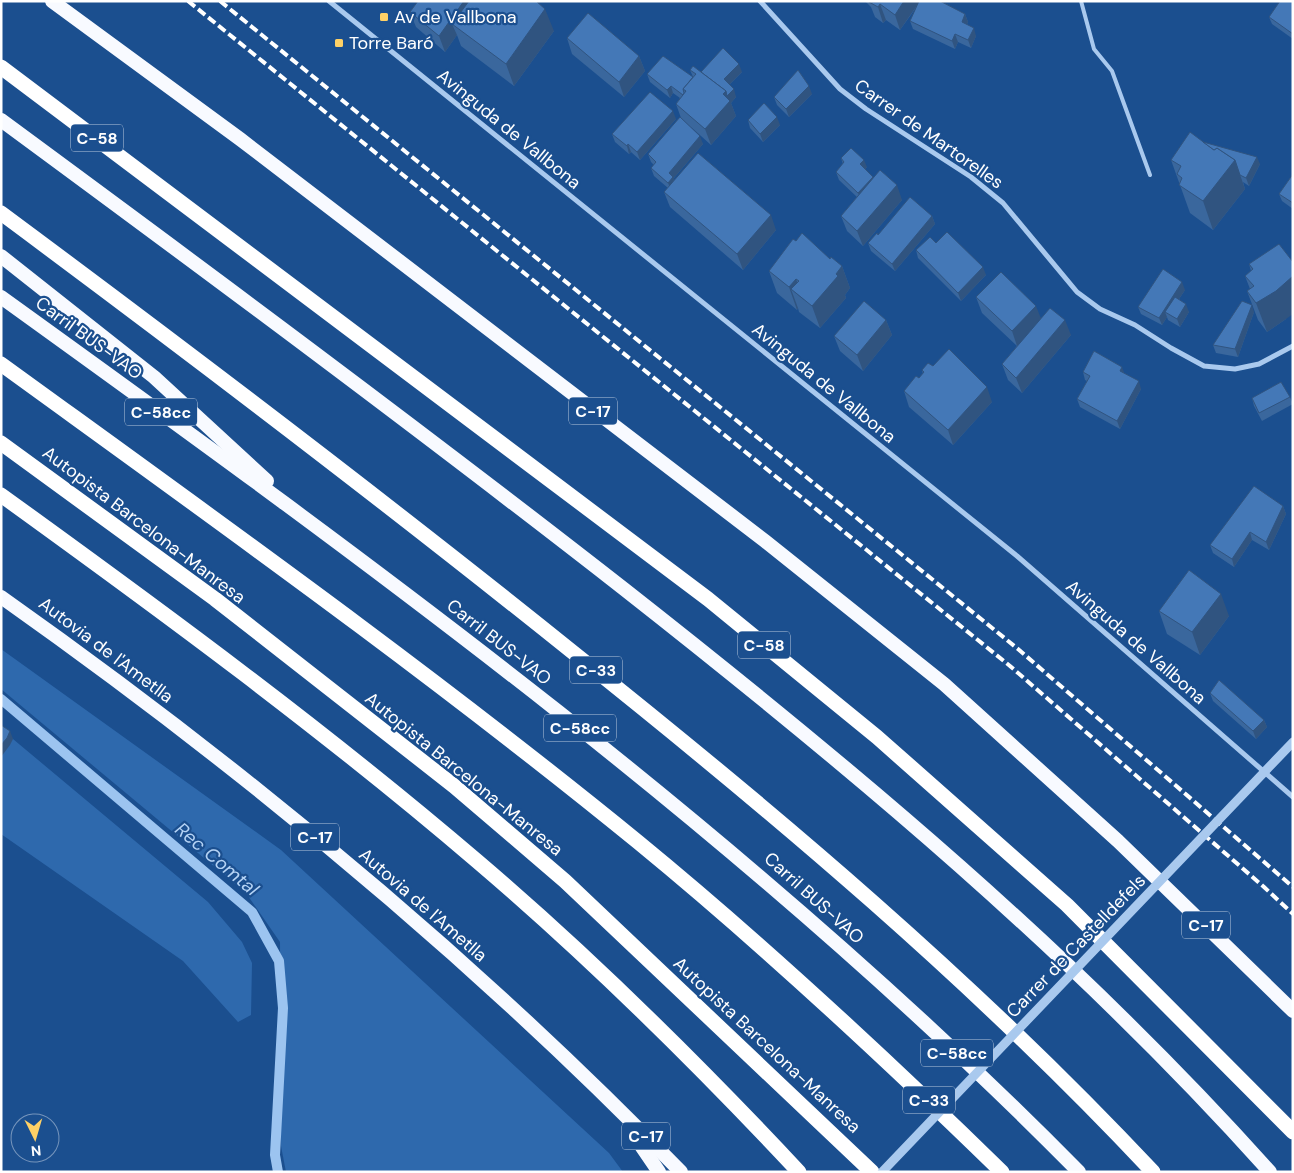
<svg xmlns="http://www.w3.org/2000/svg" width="1294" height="1173" font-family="'DM Sans',sans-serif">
<rect width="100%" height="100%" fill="#1b4f8f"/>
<g fill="#2e69ad">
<polygon points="1,649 281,850 609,1153 623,1172 286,1172 281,1146 280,942 246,893 1,689"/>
<polygon points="1,729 208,902 242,942 252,963 251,1015 238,1022 183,961 1,834"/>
</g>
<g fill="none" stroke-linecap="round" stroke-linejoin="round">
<polyline stroke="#9cc4f0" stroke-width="10" points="1,699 252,912 279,961 283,1008 275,1155 278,1172"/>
<polyline stroke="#a9c9ee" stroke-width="4" points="1081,1 1094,49 1112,71 1150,175"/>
<g stroke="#a9c9ee" stroke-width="5">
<polyline points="329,1 1017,556 1293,797"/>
<polyline points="760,1 840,89 866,109 971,177 1003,203 1077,292 1100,309 1135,325 1171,348 1204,366 1235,369 1259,364 1293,346"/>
</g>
<g stroke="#f8faff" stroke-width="14">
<polyline points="52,1 240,139 765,541 944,684 1118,841 1293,1011"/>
<path d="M1 120C210 274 419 429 624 589 852 768 1076 955 1270 1172"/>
<polyline points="1,256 154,377 267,481"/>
<path d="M1 297C377 568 753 841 1079 1172"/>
<path d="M1 597C243 768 474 959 681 1172"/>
<polyline points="629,1128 659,1172"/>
</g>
<g stroke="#fff" stroke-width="15">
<polyline points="1,67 708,599 877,737 1067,905 1293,1132"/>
<path d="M1 213C195 357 387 503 575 654 777 815 976 983 1153 1172"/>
<path d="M1 364C216 520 432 674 638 842 765 946 884 1057 1002 1172"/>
<polyline points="1,443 215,599 454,786 565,881 872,1172"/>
<path d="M1 495C163 612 325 731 477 861 591 958 697 1063 799 1172"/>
</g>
<g stroke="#fff" stroke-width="4" stroke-dasharray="9 4" stroke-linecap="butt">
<polyline points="188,1 1010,666 1264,887 1293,914"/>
<polyline points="220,1 1018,649 1293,887"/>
</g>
<polyline stroke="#a9c9ee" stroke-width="9" points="882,1172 1293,742"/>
</g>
<g fill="#3a679d">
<polygon points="865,1 940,1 965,14 968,22 967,24 976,36 971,48 958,42 955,49 913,29 910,21 918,5 900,30 886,20 883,23 875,17 871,7"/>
<polygon points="1293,1 1293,39 1272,24 1269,17"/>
<polygon points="410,12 554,31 514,86 461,46 457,35 445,52 416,27"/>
<polygon points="567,38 639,56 645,71 624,97 572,54"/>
<polygon points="690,70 701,72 742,72 729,85 736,97 731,103 736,116 711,145 691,127 703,144 674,178 674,180 776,230 743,270 670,207 664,192 668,188 654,176 651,168 654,165 651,162 648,154 681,118 676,104 680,98 673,93 670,98 650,82 647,74 693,77"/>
<polygon points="812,94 789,117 777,105 774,97"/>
<polygon points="676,119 640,160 631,152 629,154 615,142 612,134"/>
<polygon points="748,120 780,125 763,142 750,128"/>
<polygon points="1203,142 1260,164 1249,186 1243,182 1245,189 1213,230 1190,213 1171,160"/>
<polygon points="841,158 867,167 865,169 874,178 902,200 863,246 847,231 841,216 857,197 839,180 836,172 843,164"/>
<polygon points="1293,174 1293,209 1282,201 1279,194"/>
<polygon points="932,216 935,224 895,271 871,251 868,243 878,235"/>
<polygon points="796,241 842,266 850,288 845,295 846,298 820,328 799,312 798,308 797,310 777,293 769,271"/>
<polygon points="936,243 986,275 961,301 918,258 916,250"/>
<polygon points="1249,264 1286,319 1267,332 1258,320 1247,291 1250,289 1245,276 1251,271"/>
<polygon points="1185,290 1179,299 1189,312 1180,327 1168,320 1167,317 1162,325 1141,314 1138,307"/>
<polygon points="976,297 1041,318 1071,335 1022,393 1008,380 1002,364 1017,346 982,313"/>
<polygon points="1254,312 1238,357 1216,353 1213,345"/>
<polygon points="886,320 892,335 863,371 840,351 834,336"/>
<polygon points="933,366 992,402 953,445 909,407 904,391 923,374 922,370"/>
<polygon points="1083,372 1124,373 1141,389 1120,429 1080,407 1077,399 1087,381 1085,380"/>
<polygon points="1290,397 1293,404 1262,421 1254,406 1252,398"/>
<polygon points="1283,506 1286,514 1269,550 1252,540 1234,567 1213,553 1210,545"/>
<polygon points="1159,611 1229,616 1200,655 1167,634"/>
<polygon points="1210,693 1264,720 1267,727 1256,739 1213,701"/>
</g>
<g fill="#305480">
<polygon points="464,1 475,1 452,24 457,35 445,52 439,36"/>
<polygon points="904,1 920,1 900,30 895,15"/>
<polygon points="880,4 886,20 883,23 878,7"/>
<polygon points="545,9 554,31 514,86 506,64"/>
<polygon points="965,14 968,22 964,30 962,22"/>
<polygon points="974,28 976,36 971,48 968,40"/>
<polygon points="955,34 958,42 955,49 952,41"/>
<polygon points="639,56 645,71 624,97 619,82"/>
<polygon points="739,64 742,72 727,87 724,79"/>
<polygon points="671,86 673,93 670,98 667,90"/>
<polygon points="809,86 812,94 789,117 786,109"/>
<polygon points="734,89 736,97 731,103 736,116 711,145 705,129 723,94 726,91"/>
<polygon points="673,111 676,119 640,160 637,152"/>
<polygon points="777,117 780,125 763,142 760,134"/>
<polygon points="700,136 703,144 674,178 676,185 671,190 668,183 669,173"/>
<polygon points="628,144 631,152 629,154 627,146"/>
<polygon points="1257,157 1260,164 1249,186 1246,178"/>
<polygon points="864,160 867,167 863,172 860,164"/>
<polygon points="1235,160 1245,189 1213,230 1203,201"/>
<polygon points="873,177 876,184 861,200 858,193"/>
<polygon points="897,185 902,200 863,246 857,231"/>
<polygon points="771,215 776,230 743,270 737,254"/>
<polygon points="932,216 935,224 895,271 892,264"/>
<polygon points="842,266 850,288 845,295 846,298 820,328 812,306"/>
<polygon points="983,267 986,275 961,301 958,293"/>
<polygon points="1293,276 1293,314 1286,319 1267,332 1256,303"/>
<polygon points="796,279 804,300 791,289 798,308 797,310 789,287"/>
<polygon points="1182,282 1185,290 1169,314 1165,312 1167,317 1162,325 1159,318"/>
<polygon points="1186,304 1189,312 1180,327 1177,319"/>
<polygon points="1252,305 1254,312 1238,357 1235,349"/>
<polygon points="1036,306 1042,321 1017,346 1012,331"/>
<polygon points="886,320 892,335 863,371 857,355"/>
<polygon points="1065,320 1071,335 1022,393 1016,378"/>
<polygon points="1122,367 1125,375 1120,371"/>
<polygon points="1139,381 1141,389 1120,429 1117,421"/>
<polygon points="987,387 992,402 953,445 948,430"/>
<polygon points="1283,506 1286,514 1269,550 1266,542"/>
<polygon points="1250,532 1252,540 1234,567 1232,559"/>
<polygon points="1221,594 1229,616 1200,655 1192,632"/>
<polygon points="1264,720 1267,727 1256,739 1253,731"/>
<polygon points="10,731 13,739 10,745 1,757 1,745"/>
</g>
<g fill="#4478b7" stroke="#305480">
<polygon points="418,1 464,1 439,36 410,12"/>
<polygon points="469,1 536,1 545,9 506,64 452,24"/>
<polygon points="904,1 895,15 880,4 878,7 869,2"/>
<polygon points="919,1 940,1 965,14 962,22 974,28 968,40 955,34 952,41 910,21"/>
<polygon points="1280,1 1293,1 1293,34 1269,17"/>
<polygon points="588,13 639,56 619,82 567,38"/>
<polygon points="723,48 739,64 724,79 734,89 727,96 726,91 701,72"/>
<polygon points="663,56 693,77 683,89 684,93 683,95 671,86 667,90 647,74"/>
<polygon points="693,66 726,91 723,94 730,101 705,129 676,104 686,91 683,89 696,74 690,70"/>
<polygon points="798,70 809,86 786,109 774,97"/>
<polygon points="650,92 673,111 637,152 628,144 627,146 612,134"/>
<polygon points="764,103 777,117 760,134 748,120"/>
<polygon points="680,117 700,136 669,173 673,177 668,183 651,168 656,162 648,154"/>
<polygon points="1190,132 1214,150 1217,148 1235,160 1203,201 1179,185 1182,178 1177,174 1181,166 1171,160"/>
<polygon points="1203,142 1257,157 1246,178 1240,175 1235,160 1217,148 1214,150"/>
<polygon points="851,148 864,160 860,164 873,177 858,193 836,172 844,162 841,158"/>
<polygon points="698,153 771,215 737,254 664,192"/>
<polygon points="880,170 897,185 857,231 841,216"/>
<polygon points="1293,174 1293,203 1279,194"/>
<polygon points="910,197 932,216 892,264 868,243 877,233 878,235"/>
<polygon points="947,232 983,267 958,293 916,250 930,237 936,243"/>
<polygon points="802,233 830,259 831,257 842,266 836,274 838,276 812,306 791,289 799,281 796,279 789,287 769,271 793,239 796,241"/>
<polygon points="1279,244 1293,262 1293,276 1276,291 1256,303 1247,291 1254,286 1245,276 1253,269 1249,264"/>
<polygon points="1163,269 1182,282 1159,318 1138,307"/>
<polygon points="1001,272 1036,306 1012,331 976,297"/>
<polygon points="1175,297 1186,304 1177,319 1165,312"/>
<polygon points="864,301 886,320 857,355 834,336"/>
<polygon points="1242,301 1252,305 1235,349 1213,345"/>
<polygon points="1050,308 1065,320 1016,378 1002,364"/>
<polygon points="949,349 987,387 948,430 904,391 916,376 919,378 924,372 922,370 928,363 933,366"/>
<polygon points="1094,351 1122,367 1120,371 1139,381 1117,421 1077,399 1090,376 1083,372"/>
<polygon points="1281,382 1290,397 1259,413 1252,398"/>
<polygon points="1254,486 1283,506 1266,542 1250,532 1232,559 1210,545"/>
<polygon points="1189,570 1221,594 1192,632 1159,611"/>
<polygon points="1219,680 1264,720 1253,731 1210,693"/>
<polygon points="1,725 10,731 7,738 1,745"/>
</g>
<g fill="#ffd166" stroke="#1b4f8f" stroke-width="2">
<rect x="379" y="12" width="10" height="10" rx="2.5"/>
<rect x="334" y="38" width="10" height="10" rx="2.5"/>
</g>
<g text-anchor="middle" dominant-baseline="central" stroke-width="4.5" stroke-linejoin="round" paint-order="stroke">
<g fill="#1b4f8f" stroke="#bbcadd" stroke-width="1">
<rect x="71" y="124.5" width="52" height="27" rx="4"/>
<rect x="569" y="397.5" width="48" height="27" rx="4"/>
<rect x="125" y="398.5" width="72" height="27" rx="4"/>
<rect x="738" y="631.5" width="52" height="27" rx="4"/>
<rect x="570" y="656.5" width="52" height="27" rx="4"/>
<rect x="544" y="714.5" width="72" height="27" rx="4"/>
<rect x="291" y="823.5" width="48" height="27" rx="4"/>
<rect x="1182" y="911.5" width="48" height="27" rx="4"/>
<rect x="921" y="1039.5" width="72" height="27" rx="4"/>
<rect x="903" y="1086.5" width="52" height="27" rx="4"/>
<rect x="622" y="1122.5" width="48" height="27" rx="4"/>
</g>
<g font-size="16" font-weight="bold" fill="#fff">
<text x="97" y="138">C-58</text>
<text x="593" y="411">C-17</text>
<text x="161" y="412">C-58cc</text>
<text x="764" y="645">C-58</text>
<text x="596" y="670">C-33</text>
<text x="580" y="728">C-58cc</text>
<text x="315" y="837">C-17</text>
<text x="1206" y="925">C-17</text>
<text x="957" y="1053">C-58cc</text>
<text x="929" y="1100">C-33</text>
<text x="646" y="1136">C-17</text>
</g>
<g font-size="18" fill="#fff" stroke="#1b4f8f" text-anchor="start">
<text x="394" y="17">Av de Vallbona</text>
<text x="349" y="43">Torre Baró</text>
</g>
<g font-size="18" fill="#fff" stroke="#1b4f8f">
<text transform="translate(509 129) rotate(39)">Avinguda de Vallbona</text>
<text transform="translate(929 134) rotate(35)">Carrer de Martorelles</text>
<text transform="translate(89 338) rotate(36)">Carril BUS-VAO</text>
<text transform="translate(824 383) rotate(39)">Avinguda de Vallbona</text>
<text transform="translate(144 525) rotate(37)">Autopista Barcelona-Manresa</text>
<text transform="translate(499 642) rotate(38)">Carril BUS-VAO</text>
<text transform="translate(1136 642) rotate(41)">Avinguda de Vallbona</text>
<text transform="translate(106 650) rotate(37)">Autovia de l'Ametlla</text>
<text transform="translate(464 774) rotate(39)">Autopista Barcelona-Manresa</text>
<text transform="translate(814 898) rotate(42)">Carril BUS-VAO</text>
<text transform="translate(423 905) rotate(41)">Autovia de l'Ametlla</text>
<text transform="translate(1076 946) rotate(-46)">Carrer de Castelldefels</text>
<text transform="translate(767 1045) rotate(43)">Autopista Barcelona-Manresa</text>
</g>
<g font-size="19" font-style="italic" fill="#b5d3f5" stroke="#1b4f8f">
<text transform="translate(217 859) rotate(40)">Rec Comtal</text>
</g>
</g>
<rect width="1294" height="1173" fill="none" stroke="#ffffff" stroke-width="5"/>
<g transform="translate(35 1138) rotate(175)"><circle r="24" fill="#1b4f8f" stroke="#7695bc"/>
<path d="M0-4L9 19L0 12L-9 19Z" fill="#ffd166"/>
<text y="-8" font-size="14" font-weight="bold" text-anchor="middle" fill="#ffffff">N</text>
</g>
</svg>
